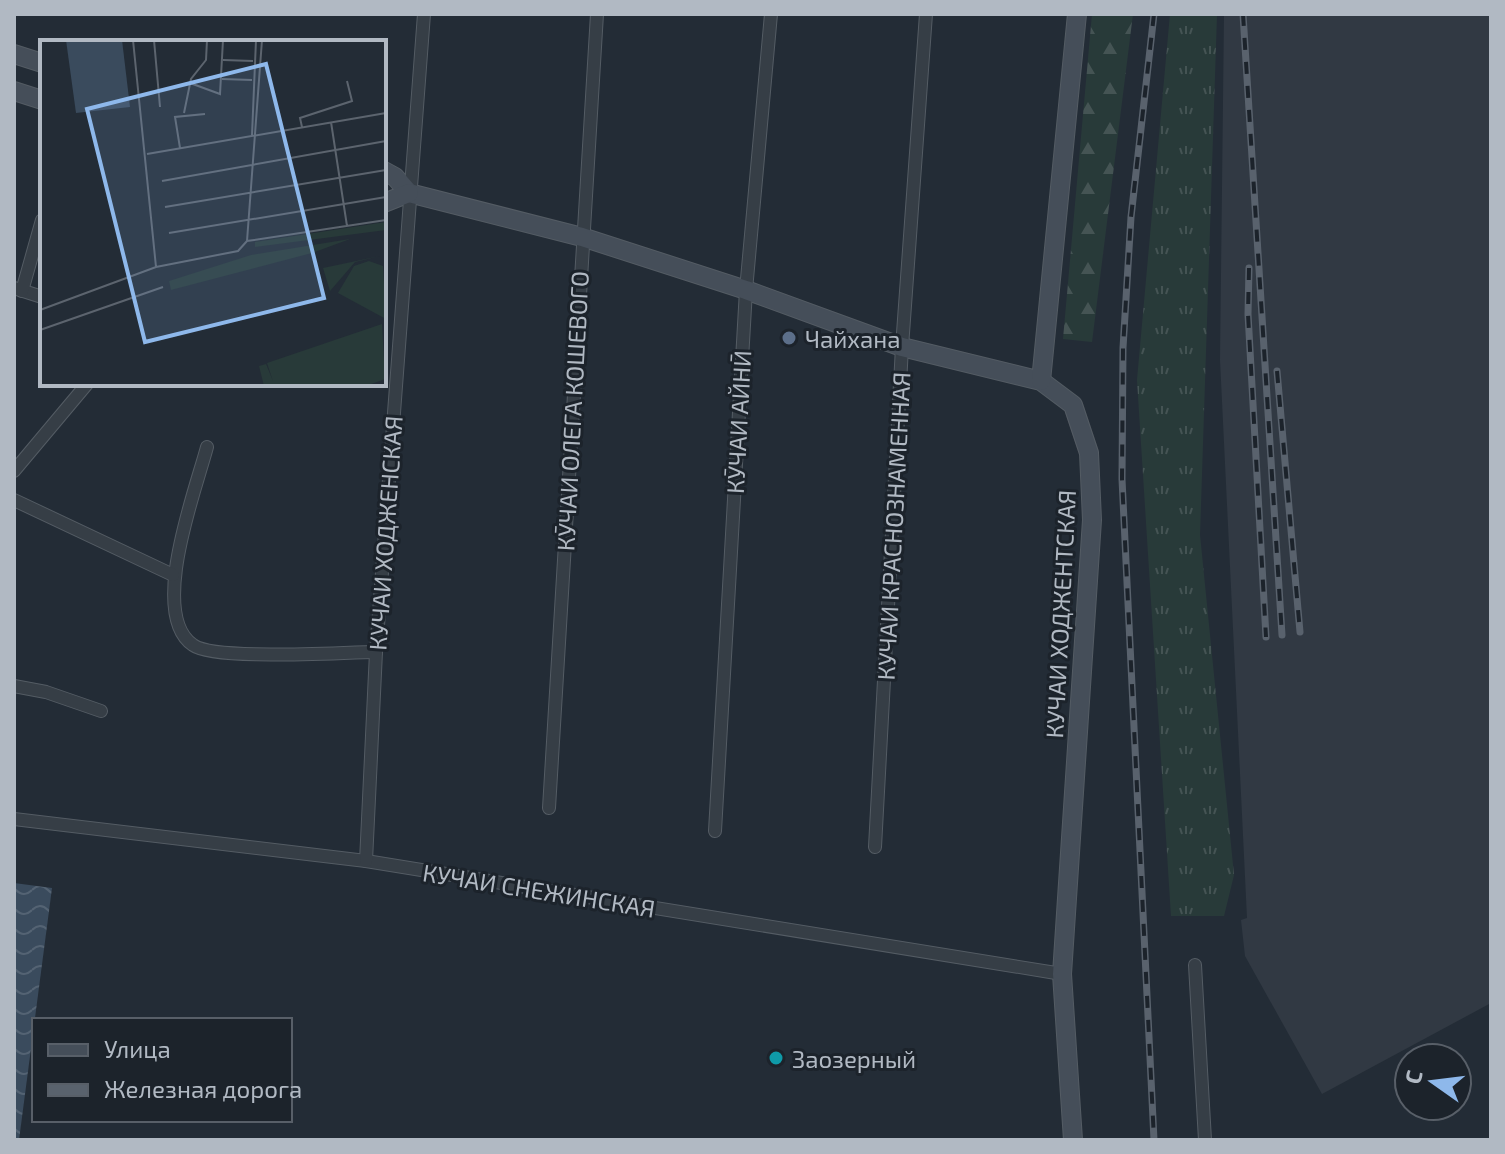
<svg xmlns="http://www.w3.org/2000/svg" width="1505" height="1154" font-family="'Exo 2',sans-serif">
<defs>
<pattern id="grass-tufts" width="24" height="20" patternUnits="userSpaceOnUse" patternTransform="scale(2)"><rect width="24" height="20" fill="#283a39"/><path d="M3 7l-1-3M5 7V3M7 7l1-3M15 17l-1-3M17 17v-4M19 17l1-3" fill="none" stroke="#455454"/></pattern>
<pattern id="forest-firs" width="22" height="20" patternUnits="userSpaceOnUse" patternTransform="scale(2)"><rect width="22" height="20" fill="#283a39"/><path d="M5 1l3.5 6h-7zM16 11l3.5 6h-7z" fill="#455454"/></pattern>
<pattern id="water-waves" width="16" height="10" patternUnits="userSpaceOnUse" patternTransform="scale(2)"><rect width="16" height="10" fill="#3a4b5d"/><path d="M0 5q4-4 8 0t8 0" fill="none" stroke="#546373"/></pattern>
</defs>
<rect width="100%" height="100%" fill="#232c36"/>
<polygon fill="#313943" points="1224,14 1491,14 1491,1003 1322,1094 1245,956 1241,920 1247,918 1220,360"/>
<polygon fill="url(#grass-tufts)" points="1170,14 1217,14 1200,535 1234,875 1224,916 1171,916 1137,380"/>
<polygon fill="url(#forest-firs)" points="1092,14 1133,14 1092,342 1063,339"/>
<polygon fill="url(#water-waves)" points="14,883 52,888 19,1140 14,1140"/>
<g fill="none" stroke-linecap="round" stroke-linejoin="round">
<g stroke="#545c64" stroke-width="14">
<g id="street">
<polyline points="14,288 42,297"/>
<polyline points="22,291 42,220"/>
<path d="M207 447C196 489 148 614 193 645 215 661 342 652 376 652"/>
<polyline points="14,471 87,384"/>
<polyline points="14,500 173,575"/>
<polyline points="14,686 46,692 101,711"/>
<polyline points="549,808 597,14"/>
<polyline points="14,819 366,861 1062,974"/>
<polyline points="715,831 746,290 771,14"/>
<polyline points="875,847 902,347 926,14"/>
<polyline points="366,861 376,652 424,14"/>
<polyline points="1195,965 1205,1140"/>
</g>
</g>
<g stroke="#545c64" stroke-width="20">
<g id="secondary">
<polyline points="14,54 42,63"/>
<polyline points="14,91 42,100"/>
<polyline points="384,171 395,177 409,193"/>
<polyline points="409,193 582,237 746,290 902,347 1041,381 1073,405 1089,453 1092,520 1062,974 1073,1140"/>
<polyline points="384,203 409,193"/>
<polyline points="1041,381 1077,14"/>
</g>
</g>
<use href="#street" stroke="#363e46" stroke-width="12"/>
<use href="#secondary" stroke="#454e59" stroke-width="18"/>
<g stroke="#59626d" stroke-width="7">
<g id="rail">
<polyline points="1154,14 1131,217 1123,348 1122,479 1154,1140"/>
<polyline points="1243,14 1282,635"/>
<polyline points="1249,268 1248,314 1266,637"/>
<polyline points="1277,371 1300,632"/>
</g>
</g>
<use href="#rail" stroke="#1c232b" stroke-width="4" stroke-dasharray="12" stroke-linecap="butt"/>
</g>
<circle fill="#5c6f8a" stroke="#1c232b" stroke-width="3" cx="789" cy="338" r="8"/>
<circle fill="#0f9aa8" stroke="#1c232b" stroke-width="3" cx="776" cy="1058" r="8"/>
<g text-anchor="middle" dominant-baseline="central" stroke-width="6" stroke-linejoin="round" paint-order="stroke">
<g font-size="24" fill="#b1b9c3" stroke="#1c232b" text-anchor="start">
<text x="805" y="338">Чайхана</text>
<text x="792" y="1058">Заозерный</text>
</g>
<g font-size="24" fill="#b1b9c3" stroke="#1c232b">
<text transform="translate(572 411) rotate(-87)">КӮЧАИ ОЛЕГА КОШЕВОГО</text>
<text transform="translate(738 422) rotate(-87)">КӮЧАИ АЙНӢ</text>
<text transform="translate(893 526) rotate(-87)">КУЧАИ КРАСНОЗНАМЕННАЯ</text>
<text transform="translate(385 533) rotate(-86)">КУЧАИ ХОДЖЕНСКАЯ</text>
<text transform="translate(1060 614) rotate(-87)">КУЧАИ ХОДЖЕНТСКАЯ</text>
<text transform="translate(539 890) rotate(9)">КУЧАИ СНЕЖИНСКАЯ</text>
</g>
</g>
<g transform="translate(40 40)">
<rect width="346" height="346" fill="#232c36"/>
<path d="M310 199 272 213 131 250 129 241 211 215ZM340 216 315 222 290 251 283 228ZM329 221 343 226 346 279 298 253 314 226ZM342 284 345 339 326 346H224L219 326 226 324 233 341 227 323Z" fill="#283a39"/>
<path d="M346 182V190L215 207V202Z" fill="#283a39"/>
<path d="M26 0H82L90 67 36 73Z" fill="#3a4b5d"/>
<path fill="none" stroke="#5c646e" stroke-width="2" d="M93 0 116 227M114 0 120 67M183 20 213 21M182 39 212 40M150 43 180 54 183 0M144 73 151 39 166 20 167 0M291 82 307 186M262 87 260 78 312 61 307 41M212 95 216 0M140 108 135 77 165 74M107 114 346 73M122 141 346 101M125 167 346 130M129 193 346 157M207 201 222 0M0 270 116 227 198 211 207 201 346 180M0 290 123 247"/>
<path fill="#8eb8eb" fill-opacity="0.15" stroke="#8eb8eb" stroke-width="4" d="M226 24 284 258 105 302 47 69Z"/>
<rect width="346" height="346" fill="none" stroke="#b1b9c3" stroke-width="4"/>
</g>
<rect width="1505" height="1154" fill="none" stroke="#b1b9c3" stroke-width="32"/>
<rect x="32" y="1018" width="260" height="104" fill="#1c232b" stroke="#585f68" stroke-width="2"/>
<rect x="48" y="1044" width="40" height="12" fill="#454e59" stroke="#585f68" stroke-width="2"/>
<text x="104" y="1058" font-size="24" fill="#b1b9c3">Улица</text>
<rect x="48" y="1084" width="40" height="12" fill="#59626d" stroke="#585f68" stroke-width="2"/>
<text x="104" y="1098" font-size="24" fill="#b1b9c3">Железная дорога</text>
<g transform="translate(1433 1082) rotate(284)"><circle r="38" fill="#1c232b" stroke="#585f68" stroke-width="2"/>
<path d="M0-6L14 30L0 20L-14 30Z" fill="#8eb8eb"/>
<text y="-12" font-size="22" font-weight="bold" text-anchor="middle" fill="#b1b9c3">С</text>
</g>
</svg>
